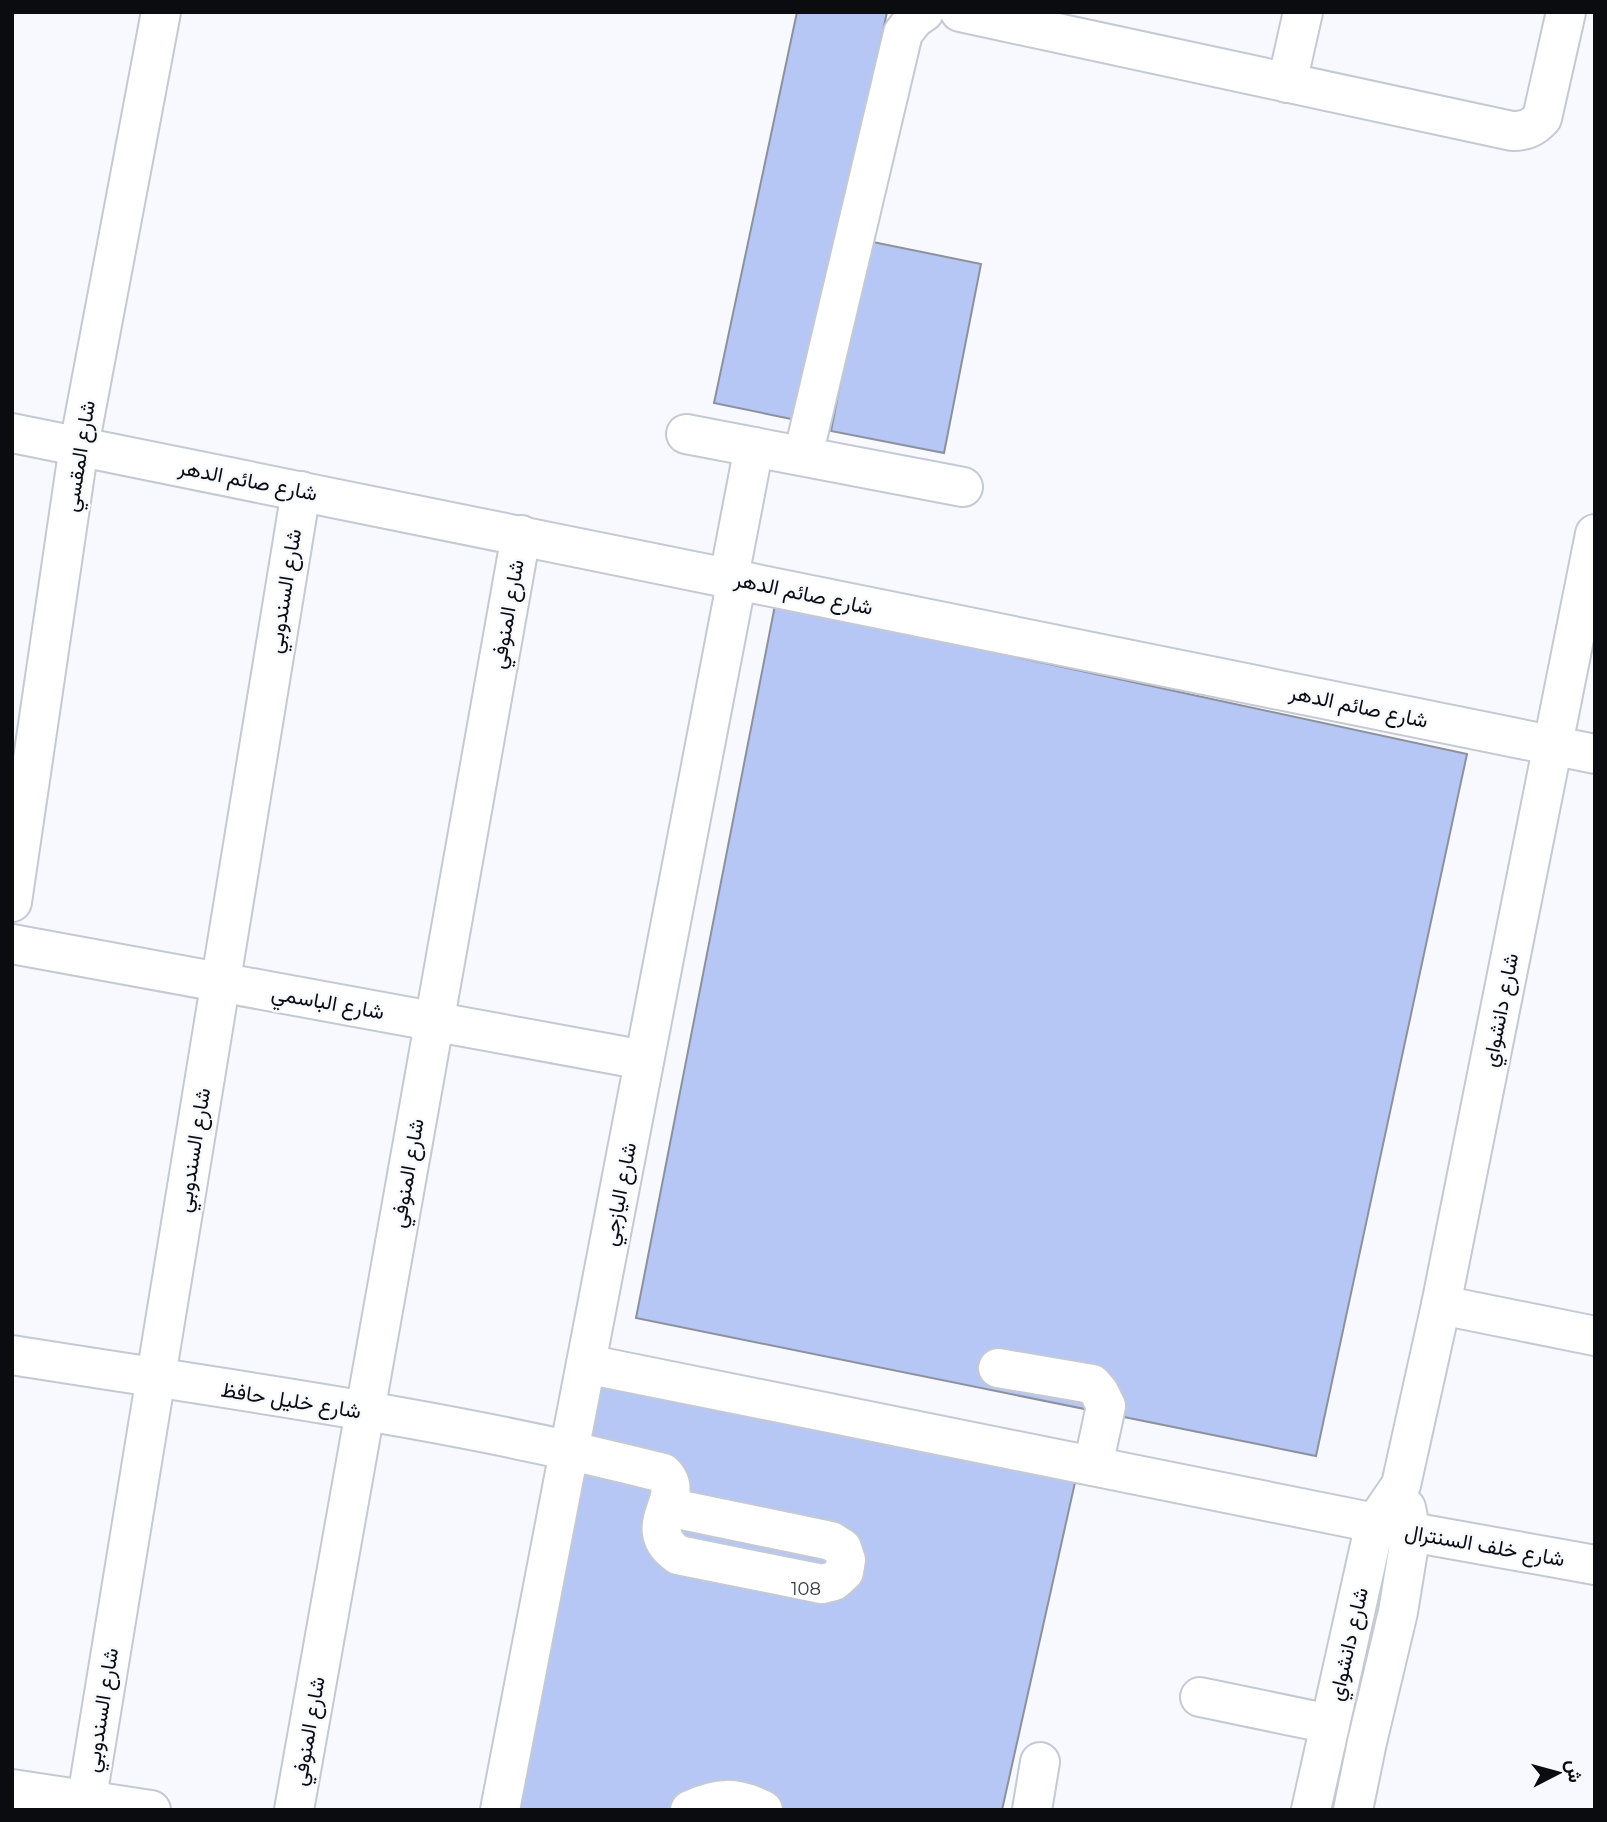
<svg xmlns="http://www.w3.org/2000/svg" width="1607" height="1822" font-family="Montserrat,Vazirmatn,sans-serif">
<rect width="100%" height="100%" fill="#f8f9fe"/>
<g fill="#b7c7f5" stroke="#8d919c" stroke-width="2">
<polygon points="797,12 887,12 801,421 714,403"/>
<polygon points="868,241 981,264 944,453 831,431"/>
<polygon points="775,605 1467,754 1316,1456 636,1318"/>
<polygon points="598,1383 1078,1469 1002,1810 520,1810"/>
</g>
<g fill="none" stroke-linecap="round" stroke-linejoin="round">
<g stroke="#c4c9d4" stroke-width="42">
<g id="minor">
<path d="M960 12 1512 131C1525 131 1533 128 1542 118L1566 12"/>
<polyline points="1287,83 1303,12"/>
<polyline points="12,433 1595,754"/>
<polyline points="686,434 963,487"/>
<polyline points="803,456 903,33 915,18 924,12"/>
<polyline points="729,577 754,447"/>
<polyline points="12,902 79,446 161,12"/>
<polyline points="12,944 644,1060"/>
<polyline points="1441,1305 1595,1336"/>
<path d="M12 1355C230 1390 450 1418 663 1473 689 1498 637 1526 678 1555L822 1584 834 1581 844 1572 846 1560 842 1548 831 1541 667 1507"/>
<polyline points="586,1364 1375,1523 1411,1532 1595,1565"/>
<polyline points="998,1368 1092,1384 1099,1392 1106,1406 1093,1466"/>
<polyline points="1200,1697 1330,1724"/>
<polyline points="12,1789 151,1810"/>
<polyline points="85,1810 301,491"/>
<polyline points="294,1810 521,535"/>
<polyline points="500,1810 737,579"/>
<path d="M690 1810C718 1797 735 1796 763 1810"/>
<polyline points="1032,1810 1040,1762"/>
<polyline points="1311,1810 1375,1523 1401,1485 1441,1305 1595,534"/>
<polyline points="1353,1810 1367,1742 1398,1612 1411,1532 1406,1508"/>
</g>
</g>
<use href="#minor" stroke="#fff" stroke-width="38"/>
</g>
<g text-anchor="middle" dominant-baseline="central" stroke-width="5" stroke-linejoin="round" paint-order="stroke">
<g font-size="18" fill="#363b49">
<text x="806" y="1589">108</text>
</g>
<g font-size="21" fill="#0b0c10" stroke="#f8f9fe">
<text transform="translate(79 456) rotate(-81)">شارع المقسي</text>
<text transform="translate(248 480) rotate(11)">شارع صائم الدهر</text>
<text transform="translate(284 591) rotate(-81)">شارع السندوبي</text>
<text transform="translate(804 593) rotate(12)">شارع صائم الدهر</text>
<text transform="translate(507 614) rotate(-80)">شارع المنوفي</text>
<text transform="translate(1359 706) rotate(12)">شارع صائم الدهر</text>
<text transform="translate(328 1002) rotate(10)">شارع الباسمي</text>
<text transform="translate(1500 1010) rotate(-79)">شارع دانشواي</text>
<text transform="translate(193 1150) rotate(-81)">شارع السندوبي</text>
<text transform="translate(407 1173) rotate(-80)">شارع المنوفي</text>
<text transform="translate(619 1194) rotate(-79)">شارع اليازجي</text>
<text transform="translate(291 1400) rotate(9)">شارع خليل حافظ</text>
<text transform="translate(1485 1545) rotate(10)">شارع خلف السنترال</text>
<text transform="translate(1348 1644) rotate(-77)">شارع دانشواي</text>
<text transform="translate(101 1710) rotate(-81)">شارع السندوبي</text>
<text transform="translate(308 1731) rotate(-80)">شارع المنوفي</text>
</g>
</g>
<rect width="1607" height="1822" fill="none" stroke="#0b0c10" stroke-width="28"/>
<g transform="translate(1558 1773) rotate(84)" stroke="#f8f9fe" stroke-width="5" paint-order="stroke">
<path d="M0-5L12 26L0 18L-12 26Z" fill="#0b0c10"/>
<text y="-10" font-size="19" font-weight="bold" text-anchor="middle" fill="#0b0c10">ش</text>
</g>
</svg>
